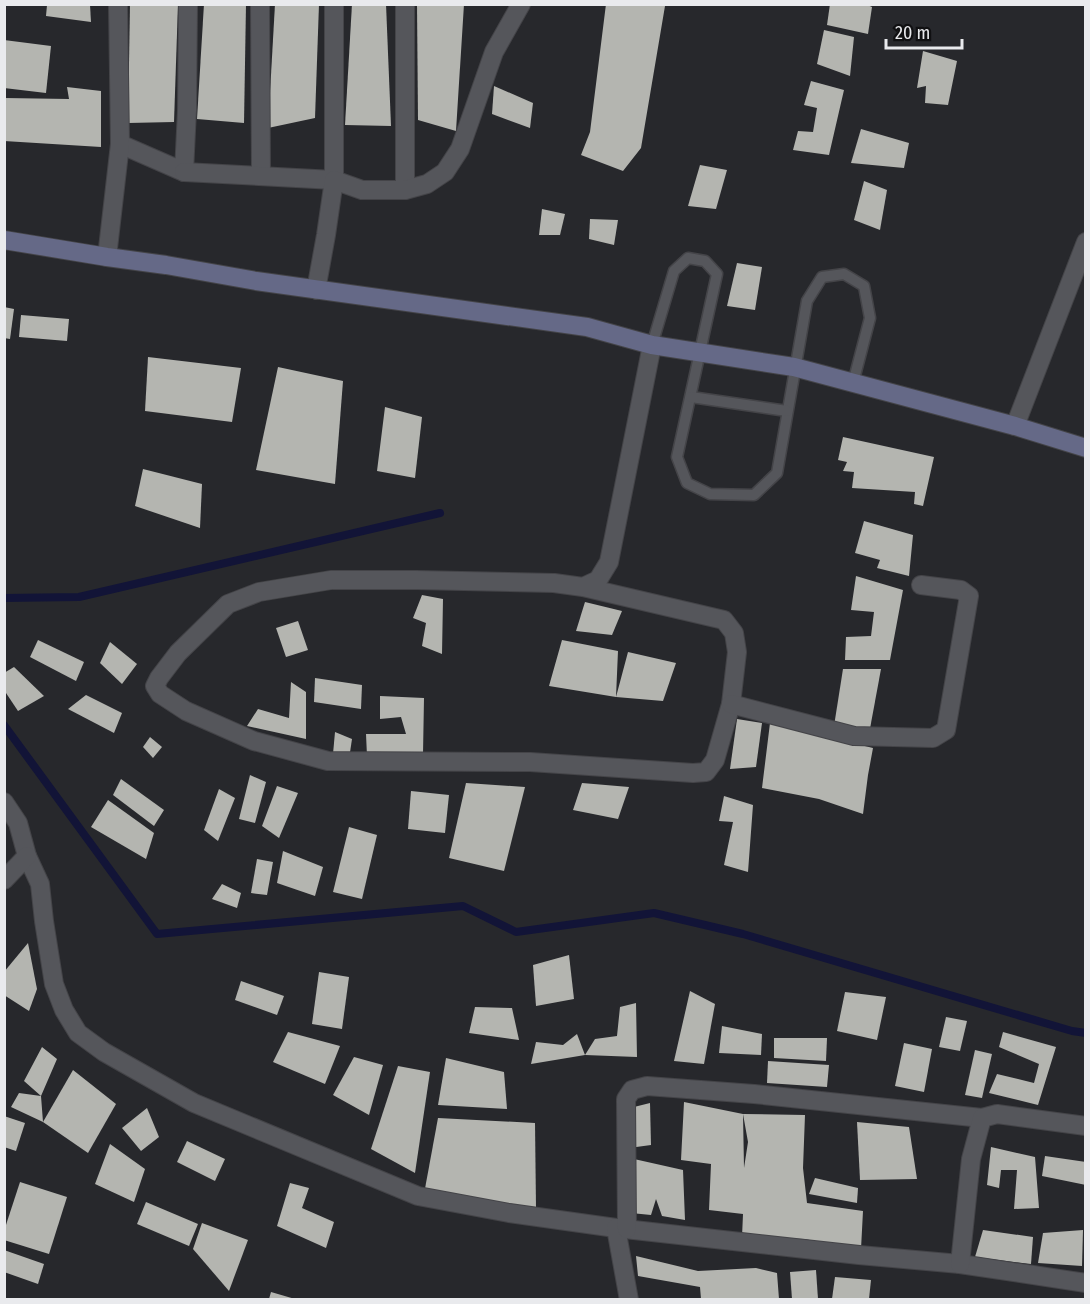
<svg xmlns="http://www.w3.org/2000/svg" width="1090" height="1304" font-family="'Fira Sans Condensed',sans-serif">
<rect width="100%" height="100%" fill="#27282c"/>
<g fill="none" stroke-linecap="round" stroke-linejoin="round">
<g stroke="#121437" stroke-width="8">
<polyline points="4,598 79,597 440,513"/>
<polyline points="4,725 157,934 463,906 516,932 654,913 743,934 1072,1031 1086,1033"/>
</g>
</g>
<g fill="#b4b5b0" fill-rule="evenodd">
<polygon points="130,4 178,4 174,122 128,123"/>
<polygon points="204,4 246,4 244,123 197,119"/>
<polygon points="275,4 319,4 315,118 268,128"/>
<polygon points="352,4 386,4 391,126 345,125"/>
<polygon points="417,4 464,4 456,131 418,120"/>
<polygon points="606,4 660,4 665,6 641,148 623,171 581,155 590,132"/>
<polygon points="830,4 865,4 872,7 868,34 827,25"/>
<polygon points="47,5 90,5 91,22 46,16"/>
<polygon points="824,30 854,37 850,76 817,64"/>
<polygon points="4,40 51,46 46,93 4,88"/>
<polygon points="923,51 957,61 948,105 925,103 926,86 917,88"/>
<polygon points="811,81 844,90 829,155 793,150 798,131 813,132 817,108 804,105"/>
<polygon points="494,86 533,103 530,128 492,114"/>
<polygon points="67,87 101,91 101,147 4,141 4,98 69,99"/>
<polygon points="861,129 909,143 904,168 851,163"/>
<polygon points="700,165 727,170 716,209 688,206"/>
<polygon points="864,181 887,190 880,230 854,220"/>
<polygon points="542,209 565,214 560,235 539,235"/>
<polygon points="590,219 618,220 614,245 589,239"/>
<polygon points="737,263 762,267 755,310 727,306"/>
<polygon points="4,307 14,309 10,339 4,338"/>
<polygon points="21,315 69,319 67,341 19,337"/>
<polygon points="148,357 241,368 232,422 145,411"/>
<polygon points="278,367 343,381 335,484 256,470"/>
<polygon points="385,407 422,417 415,478 377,471"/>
<polygon points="843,437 934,457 923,506 914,504 915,492 852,488 854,472 843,471 847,462 838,460"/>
<polygon points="143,469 202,484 200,528 135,506"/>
<polygon points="864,521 913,535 909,576 877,568 880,560 855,553"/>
<polygon points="856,576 903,590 890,660 845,660 846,637 871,636 874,612 851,610"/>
<polygon points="422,595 443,599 442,654 422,646 426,623 413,618"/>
<polygon points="585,602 622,611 612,635 576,631"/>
<polygon points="298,621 308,650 286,657 276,628"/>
<polygon points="38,640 84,662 76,681 30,657"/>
<polygon points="562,640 618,651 616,697 628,652 676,663 663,701 616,697 549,686"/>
<polygon points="110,642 137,664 122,684 100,663"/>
<polygon points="14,667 44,696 18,711 4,690 4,673"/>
<polygon points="843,669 881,669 869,734 834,726"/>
<polygon points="315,678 362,685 361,709 314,702"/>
<polygon points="291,682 306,692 306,739 247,726 258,709 289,718"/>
<polygon points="86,695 122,713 114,733 68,709"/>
<polygon points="380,696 424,698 423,754 367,756 366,734 406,734 401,717 380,719"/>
<polygon points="737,719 762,723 756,767 730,769"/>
<polygon points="770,723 873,748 868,775 863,814 819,799 762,788"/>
<polygon points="335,732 352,739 349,759 333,754"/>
<polygon points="150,737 162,747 153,758 143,747"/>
<polygon points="250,775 266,782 255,823 239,819"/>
<polygon points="121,779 164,810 154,826 113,795"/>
<polygon points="466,783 525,787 504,871 449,858"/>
<polygon points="582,783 629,787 618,819 573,810"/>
<polygon points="277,786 298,793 279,838 262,826"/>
<polygon points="219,789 235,798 218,841 204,830"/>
<polygon points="411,791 449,795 445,833 408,829"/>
<polygon points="724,796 753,805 748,872 724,865 733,822 719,821"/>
<polygon points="108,800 154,833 146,859 91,827"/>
<polygon points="349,827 377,835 362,899 333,892"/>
<polygon points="283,851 323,867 315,896 277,883"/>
<polygon points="257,859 273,862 267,895 251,893"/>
<polygon points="222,884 241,893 237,908 212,899"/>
<polygon points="28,943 37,989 29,1011 4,995 4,972"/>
<polygon points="569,955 574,999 536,1006 533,965"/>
<polygon points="319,972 349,977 342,1029 312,1024"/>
<polygon points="241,981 284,996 277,1015 235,1000"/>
<polygon points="690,991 715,1004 704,1064 674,1061"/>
<polygon points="845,992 886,997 877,1040 837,1031"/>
<polygon points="636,1003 637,1057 585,1055 595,1039 617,1036 620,1007"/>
<polygon points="475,1007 512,1008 519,1040 469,1033"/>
<polygon points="946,1017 967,1021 960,1051 939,1047"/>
<polygon points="722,1026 762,1034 761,1055 719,1053"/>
<polygon points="288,1032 340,1046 325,1084 273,1062"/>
<polygon points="1003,1032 1056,1047 1038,1105 989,1093 997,1074 1034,1083 1039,1064 999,1047"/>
<polygon points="577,1034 585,1055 531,1064 536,1042 563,1045"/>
<polygon points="774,1038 827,1038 826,1061 774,1058"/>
<polygon points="904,1043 932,1049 924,1092 895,1086"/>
<polygon points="42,1047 57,1059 41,1096 43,1122 11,1107 19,1093 41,1096 24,1081"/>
<polygon points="975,1050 992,1054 982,1098 965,1095"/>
<polygon points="354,1057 383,1065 369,1115 333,1095"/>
<polygon points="446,1058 504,1072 507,1109 438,1105"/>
<polygon points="768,1061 829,1065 827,1087 767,1083"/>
<polygon points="398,1066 430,1072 415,1173 371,1149"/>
<polygon points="73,1070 116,1104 88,1153 43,1122"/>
<path d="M684 1102 743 1114 805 1115 803 1168 807 1203 863 1211 861 1249 804 1239 742 1237 743 1214 709 1210 711 1164 681 1160ZM743 1114 748 1142 744 1168Z"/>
<polygon points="650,1103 651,1145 629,1148 630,1108"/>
<polygon points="147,1108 159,1137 141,1151 122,1128"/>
<polygon points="4,1116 25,1123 16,1151 4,1147"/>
<polygon points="438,1118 535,1123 536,1208 470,1203 424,1194"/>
<polygon points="857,1122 909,1127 917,1179 860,1180"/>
<polygon points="187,1141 225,1159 215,1181 177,1162"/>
<polygon points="110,1144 145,1169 134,1202 95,1184"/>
<polygon points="991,1147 1035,1157 1039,1208 1014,1209 1017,1170 1001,1170 999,1188 987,1185"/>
<polygon points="1045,1156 1086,1162 1086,1185 1042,1176"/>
<polygon points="634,1159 683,1170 685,1220 662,1216 656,1199 651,1215 631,1213"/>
<polygon points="815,1178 858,1188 857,1203 809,1194"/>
<polygon points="20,1182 67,1197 49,1254 4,1240 4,1231"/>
<polygon points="290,1183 309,1188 302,1208 334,1222 326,1248 277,1226"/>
<polygon points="146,1202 198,1224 189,1246 137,1224"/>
<polygon points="202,1223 248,1240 229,1291 193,1249"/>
<polygon points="983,1230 1033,1237 1031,1264 975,1257"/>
<polygon points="1083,1230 1082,1266 1038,1263 1043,1233"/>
<polygon points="4,1250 44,1264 38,1284 4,1272"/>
<polygon points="636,1256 698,1271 756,1268 777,1273 779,1299 760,1299 760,1298 701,1299 700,1287 638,1276"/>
<polygon points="816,1270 818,1299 792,1299 790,1272"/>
<polygon points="835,1277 871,1280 869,1299 832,1299"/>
<polygon points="271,1292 295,1299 269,1299"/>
</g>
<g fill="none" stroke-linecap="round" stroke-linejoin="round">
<g stroke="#444448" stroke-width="13">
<g id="lane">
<polyline points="652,345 674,271 688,258 705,261 717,274 677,457 687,483 710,494 754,495 777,473 807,301 822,277 844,274 864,286 870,318 853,383"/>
<polyline points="691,397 787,411"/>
</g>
</g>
<g stroke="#444448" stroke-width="20">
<g id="street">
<polyline points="260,4 261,176"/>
<polyline points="405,4 405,190"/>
<polyline points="120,144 184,172 187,110 188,4"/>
<polyline points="184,172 334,180 334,4"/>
<polyline points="107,257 120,144 118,4"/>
<polyline points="316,290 326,235 334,180 362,190 405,190 427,184 445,172 460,149 494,52 521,4"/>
<polyline points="1015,426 1086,242"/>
<polyline points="583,587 724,620 734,633 737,652 731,704 715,760 706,772 693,773 530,762 328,761 254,741 186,711 160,694 155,686 159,678 178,653 228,604 259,592 331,580 416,580 554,583 583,587 598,580 609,562 652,345"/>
<polyline points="731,704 854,736 933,738 946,730 969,596 961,590 921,585"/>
<polyline points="4,802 18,823 27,856 40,884 44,921 54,984 64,1010 78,1033 104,1052 194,1103 418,1196 509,1213 616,1228 859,1255 960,1264 1086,1283"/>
<polyline points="4,880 27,856"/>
<polyline points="616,1228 629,1300"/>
<polyline points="627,1229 626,1099 632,1090 647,1086 754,1094 982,1118"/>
<polyline points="960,1264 971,1159 982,1118 997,1114 1086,1126"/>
</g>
</g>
<g stroke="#444448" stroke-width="20">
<polyline id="secondary" points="4,240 107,257 166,265 256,281 587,327 652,345 794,367 1015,426 1086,448"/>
</g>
<use href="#lane" stroke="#55565b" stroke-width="10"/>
<use href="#street" stroke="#55565b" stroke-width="18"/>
<use href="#secondary" stroke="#656987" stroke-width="18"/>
</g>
<rect width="1090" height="1304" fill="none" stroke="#e9eaed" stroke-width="12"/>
<path d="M886 39v9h76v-9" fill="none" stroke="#e9eaed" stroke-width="3"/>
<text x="895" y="39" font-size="18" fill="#e9eaed" stroke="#101012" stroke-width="4.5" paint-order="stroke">20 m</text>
</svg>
